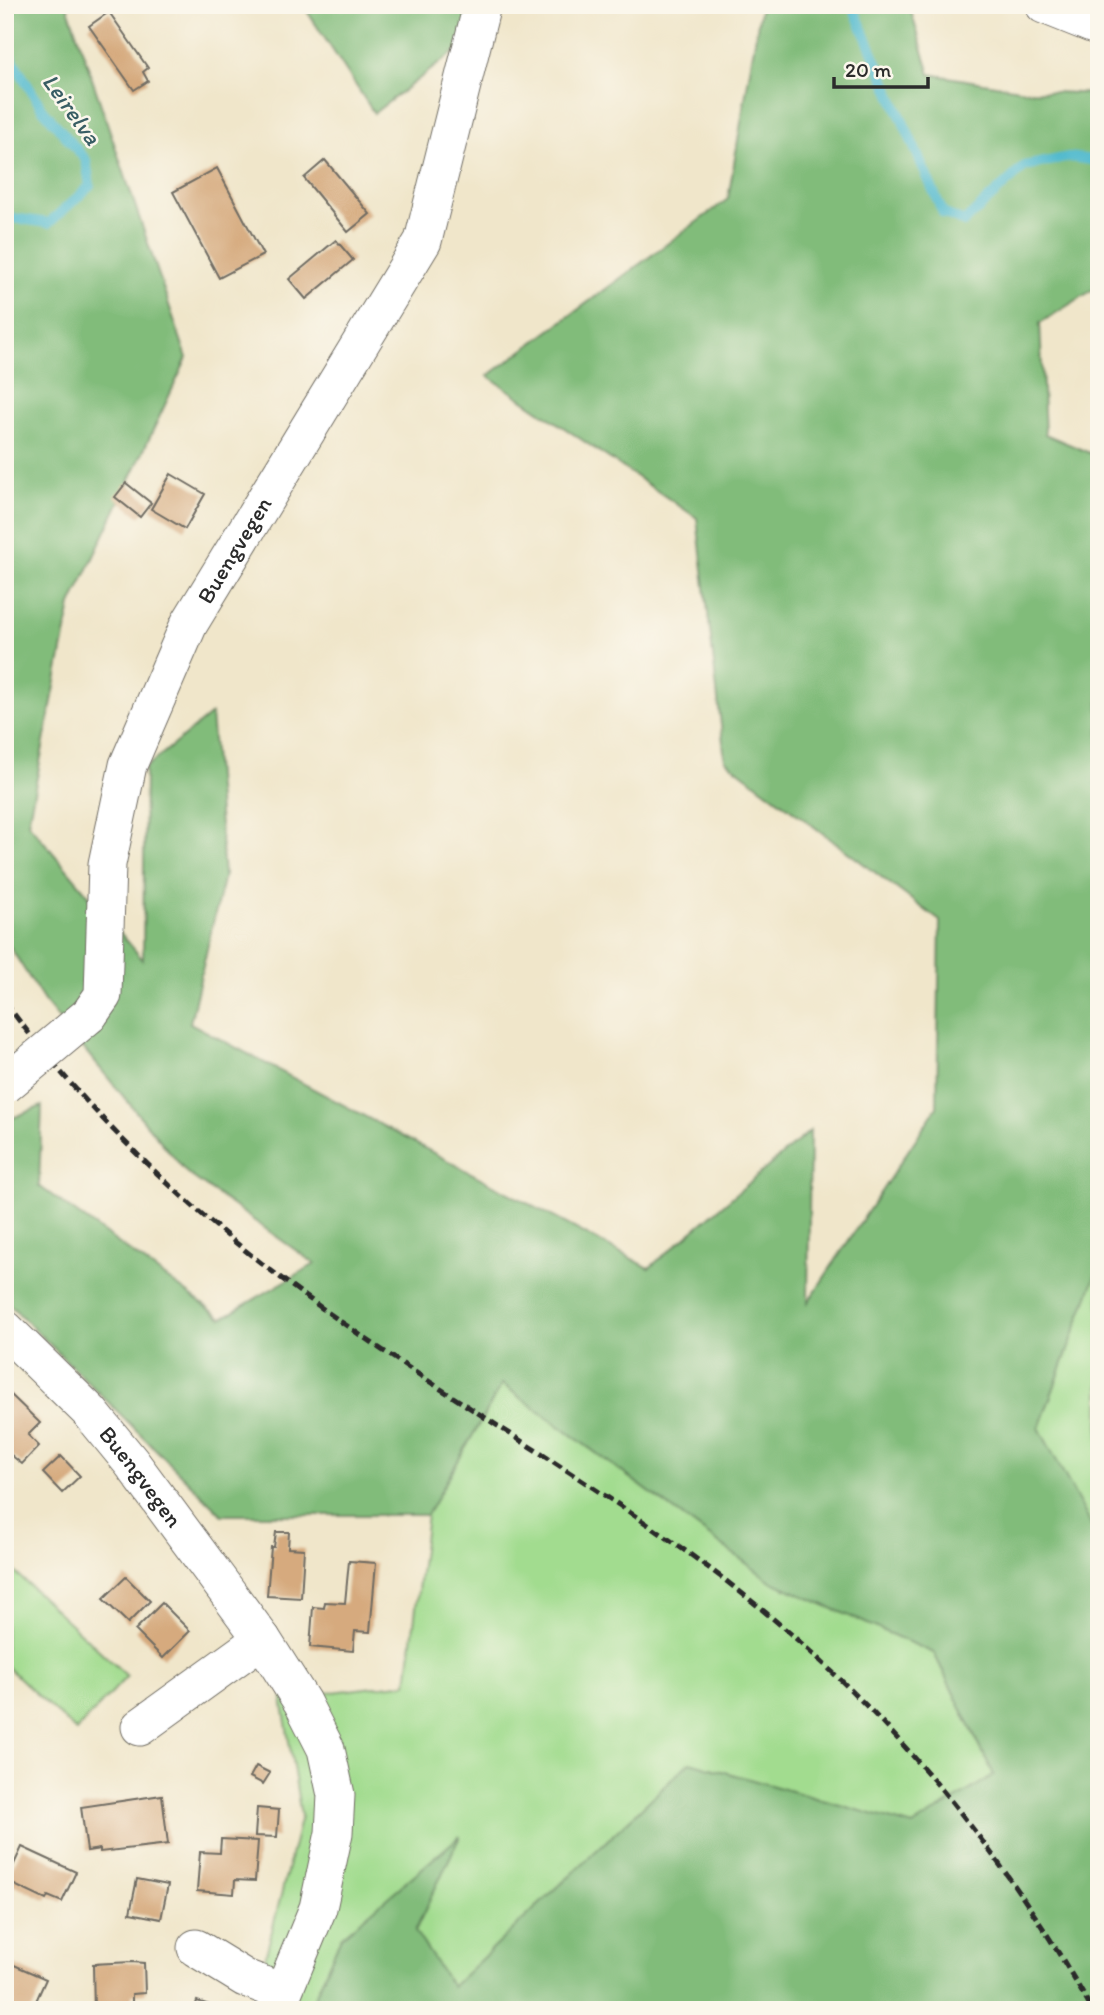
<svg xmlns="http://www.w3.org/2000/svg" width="1104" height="2015" font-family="Itim,sans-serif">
<rect width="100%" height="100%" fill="#fbf7ec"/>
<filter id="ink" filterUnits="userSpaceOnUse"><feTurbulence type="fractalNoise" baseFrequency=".0143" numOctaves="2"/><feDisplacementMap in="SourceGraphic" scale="14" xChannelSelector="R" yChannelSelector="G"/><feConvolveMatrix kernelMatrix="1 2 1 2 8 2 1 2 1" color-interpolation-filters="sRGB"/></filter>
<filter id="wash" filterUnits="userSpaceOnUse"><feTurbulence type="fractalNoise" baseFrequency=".00686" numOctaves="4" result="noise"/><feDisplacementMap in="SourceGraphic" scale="28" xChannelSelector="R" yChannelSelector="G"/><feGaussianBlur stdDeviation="1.57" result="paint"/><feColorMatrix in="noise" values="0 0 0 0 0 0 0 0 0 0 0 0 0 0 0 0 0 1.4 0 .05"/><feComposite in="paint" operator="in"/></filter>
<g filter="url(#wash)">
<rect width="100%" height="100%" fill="#f0e6ca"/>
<g fill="#a2dc8f" stroke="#66845d" stroke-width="2">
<polygon points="1099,1266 1099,1539 1098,1539 1039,1428"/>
<polygon points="502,1384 772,1582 934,1653 994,1775 913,1826 690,1762 452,1987 414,1931 459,1838 341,1937 309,2010 252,2010 301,1816 282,1698 407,1683 427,1515"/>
<polygon points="5,1563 127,1676 76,1731 5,1665"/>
</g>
<g fill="#81bc7a" stroke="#567452" stroke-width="2">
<polygon points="5,5 67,5 187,358 71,605 28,823 143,960 145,768 211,714 224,875 190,1023 649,1268 810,1131 808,1302 937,1107 940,921 725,760 697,518 488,376 728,199 761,5 909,5 930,74 1031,91 1099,94 1099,286 1040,323 1045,434 1099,457 1099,1266 1039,1428 1099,1539 1099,2010 309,2010 341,1937 460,1836 415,1931 452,1987 690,1762 913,1826 994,1775 934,1653 772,1582 502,1384 427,1515 222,1515 5,1300 5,1121 42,1106 39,1186 222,1318 315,1264 187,1173 44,1001 5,939"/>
<polygon points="303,5 516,5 374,113"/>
</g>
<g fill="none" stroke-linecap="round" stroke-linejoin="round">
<g stroke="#51bace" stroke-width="10">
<polyline points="852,5 943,213 964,222 1025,166 1069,157 1099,161"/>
<polyline points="5,47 41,107 86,160 90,186 49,223 5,217"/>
</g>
</g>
<g id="blocks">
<g fill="#d6aa7e">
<polygon points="109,12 148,68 143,72 148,81 134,90 89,26"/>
<polygon points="325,160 370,214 348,232 304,178"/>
<polygon points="217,168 263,255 219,278 173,192"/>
<polygon points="336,240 353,260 306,299 289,279"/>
<polygon points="171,474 205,494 185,529 151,509"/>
<polygon points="126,483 151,503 140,517 115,497"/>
<polygon points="7,1391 40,1423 28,1435 39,1446 22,1464 5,1450"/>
<polygon points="61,1456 80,1476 62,1493 43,1473"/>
<polygon points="276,1532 289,1532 288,1548 304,1549 301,1598 267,1596 271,1547 274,1547"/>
<polygon points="349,1561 376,1563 370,1632 355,1631 353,1651 310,1647 313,1607 324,1608 325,1602 345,1603"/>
<polygon points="126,1577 150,1601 128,1623 103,1599"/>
<polygon points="162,1603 190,1631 163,1658 135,1630"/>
<polygon points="256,1766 270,1773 263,1784 250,1777"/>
<polygon points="162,1795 168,1844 100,1852 100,1849 87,1851 81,1807"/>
<polygon points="257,1808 279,1810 277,1837 255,1836"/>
<polygon points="221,1839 258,1841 255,1881 235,1880 234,1894 197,1891 200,1852 220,1853"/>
<polygon points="22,1847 76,1872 62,1902 48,1896 46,1900 6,1881"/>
<polygon points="137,1879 168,1885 161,1919 130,1913"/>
<polygon points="5,1961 46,1979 32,2010 5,2010"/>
<polygon points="132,1962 144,1963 145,1993 132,1994 132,2010 94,2010 93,1964"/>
<polygon points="197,2001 222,2009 222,2010 194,2010"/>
</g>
</g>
</g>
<g filter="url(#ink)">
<use href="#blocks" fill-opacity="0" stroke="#706c63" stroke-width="2"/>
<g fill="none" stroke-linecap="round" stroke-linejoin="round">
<g stroke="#706c63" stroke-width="39">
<g id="minor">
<polyline points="1044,5 1099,27"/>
<path id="s1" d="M89 1015 103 995 107 864 128 765 189 624 423 241 482 5"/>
<path id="s2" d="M5 1329 90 1412 131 1462 262 1639 302 1702 326 1749 336 1795 334 1833 318 1908 276 2010"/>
<polyline points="140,1727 262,1639"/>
<polyline points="196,1948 245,1978 282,1992"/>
</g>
</g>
<use href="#minor" stroke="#fff" stroke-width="37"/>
<path stroke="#2b2b2b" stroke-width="5" stroke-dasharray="10 5" stroke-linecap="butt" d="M5 1002C86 1111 184 1207 293 1287 430 1389 580 1472 717 1574 871 1690 998 1841 1092 2010"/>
<g stroke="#706c63" stroke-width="39" stroke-linecap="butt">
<polyline id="minor-bridge" points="5,1085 89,1015"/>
</g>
<use href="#minor-bridge" stroke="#fff" stroke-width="37"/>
</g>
</g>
<g text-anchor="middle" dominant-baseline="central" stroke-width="5" stroke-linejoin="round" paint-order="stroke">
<g font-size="23" fill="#2b2b2b" stroke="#fbf7ec">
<text stroke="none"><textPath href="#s1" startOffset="497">Buengvegen</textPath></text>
<text stroke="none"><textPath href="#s2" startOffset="201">Buengvegen</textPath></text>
</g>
<g font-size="24" font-style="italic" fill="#385d64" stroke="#fbf7ec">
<text transform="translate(72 109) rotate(54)">Leirelva</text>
</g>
</g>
<rect width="1104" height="2015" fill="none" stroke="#fbf7ec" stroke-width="28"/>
<path d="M834 77v10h94v-10" fill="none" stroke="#2b2b2b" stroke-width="3.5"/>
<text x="845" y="77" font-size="21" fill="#2b2b2b" stroke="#fbf7ec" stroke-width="5" paint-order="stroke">20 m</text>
</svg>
